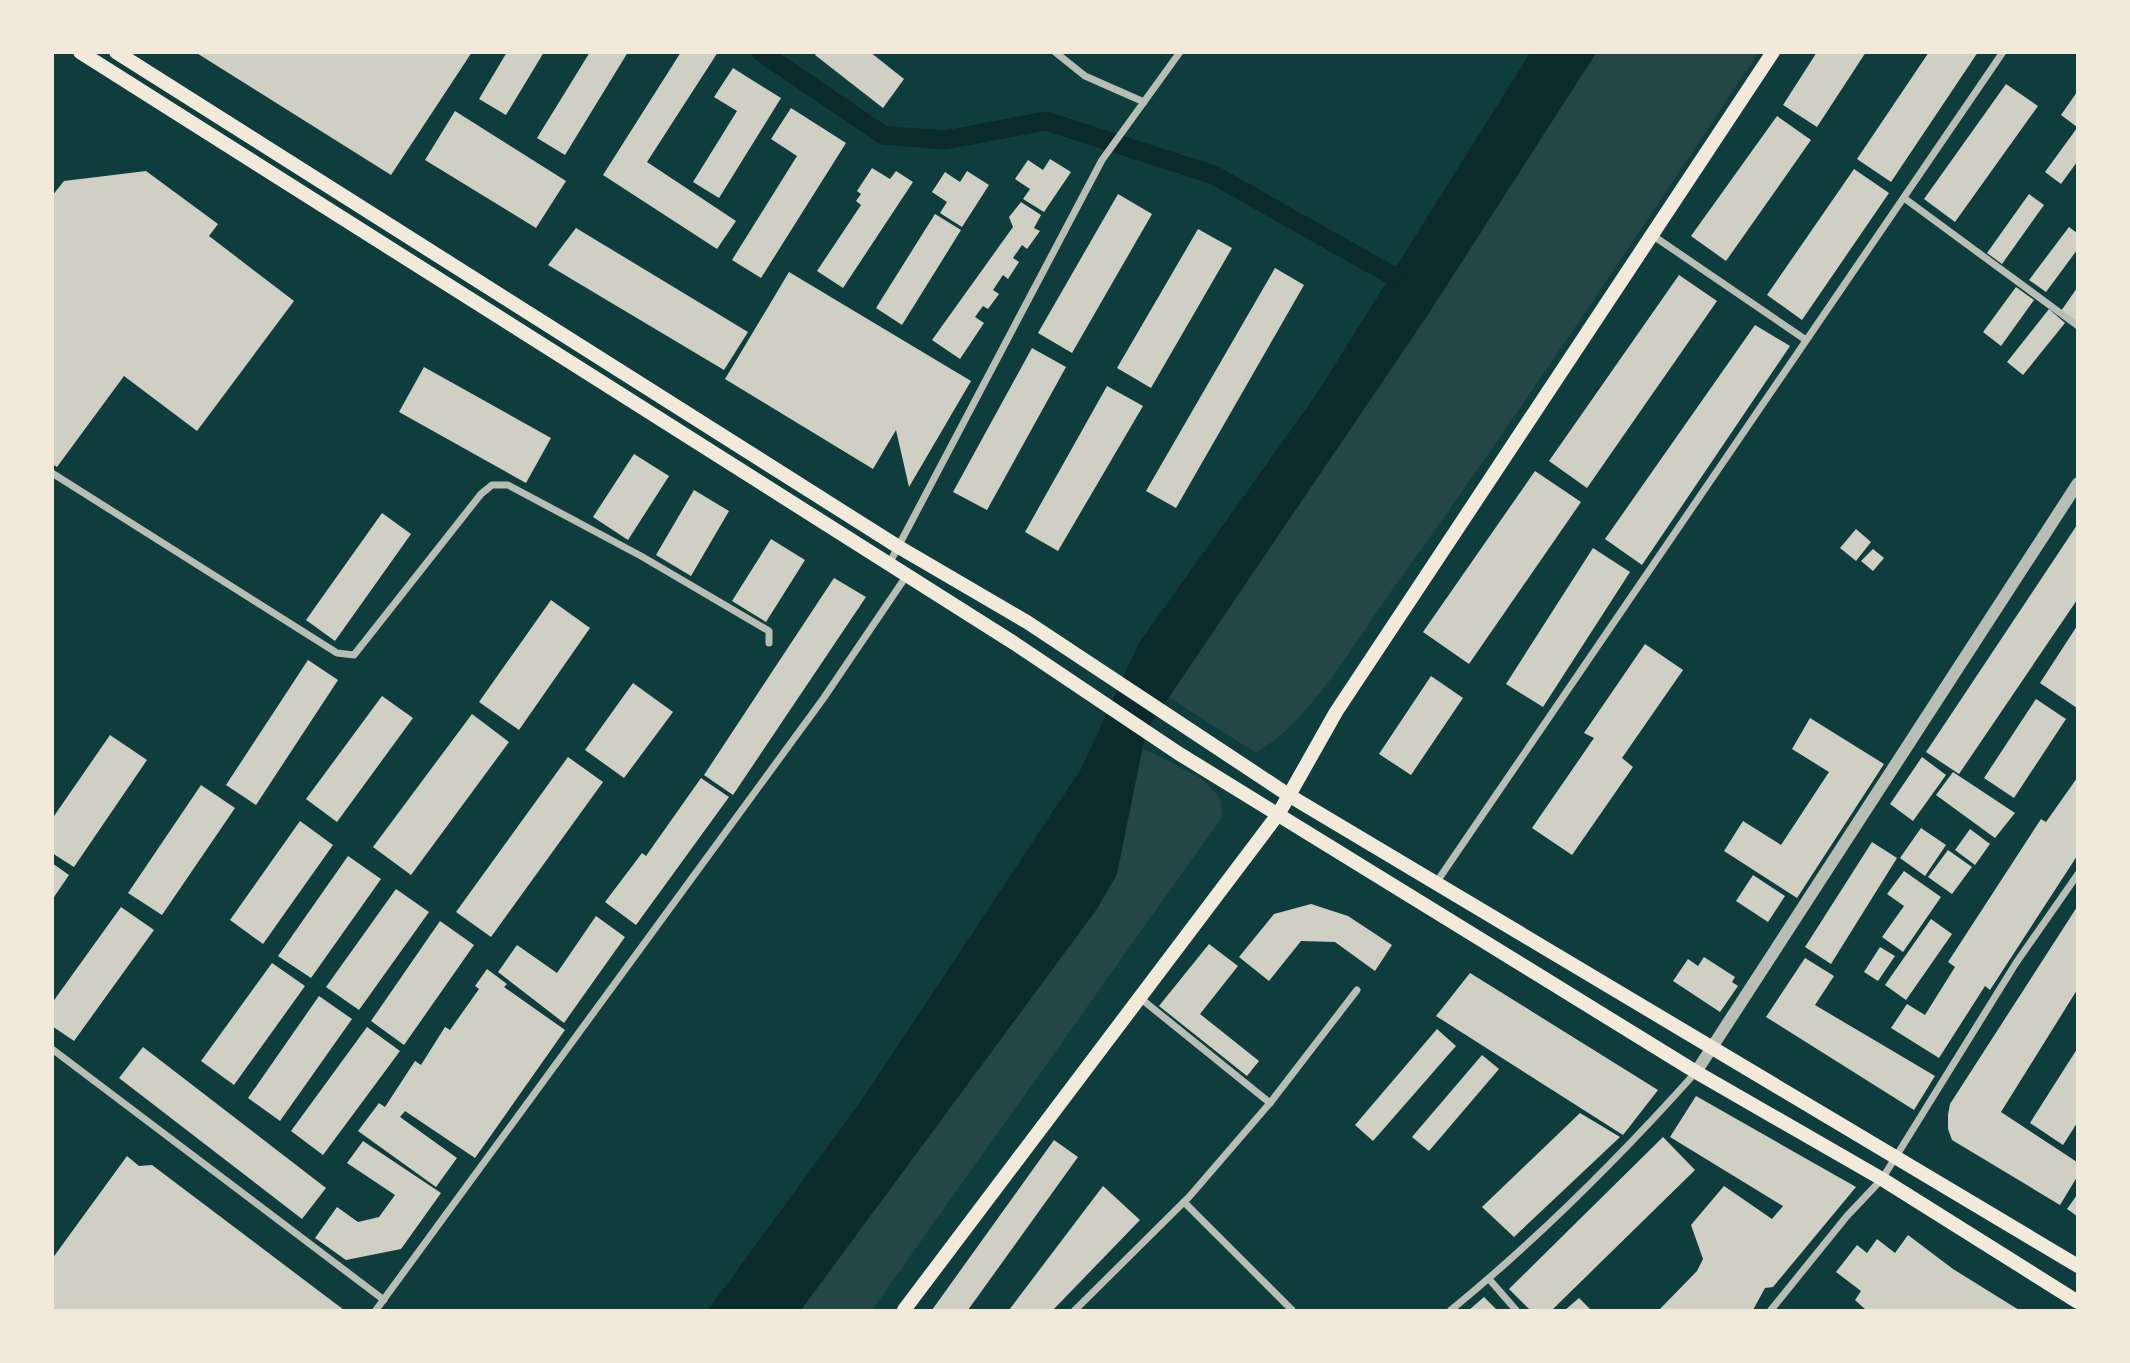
<svg xmlns="http://www.w3.org/2000/svg" width="2130" height="1363" font-family="'Noto Serif',serif">
<rect width="100%" height="100%" fill="#0f3d3e"/>
<g fill="#244646">
<path d="M1596 53H1758C1639 232 1520 413 1394 587 1356 640 1312 720 1256 753L1167 696 1427 316Z"/>
<polygon points="1138,746 1201,778 1221,799 1222,817 872,1310 791,1310"/>
</g>
<polygon fill="#0a2a2b" points="1530,53 1596,53 1427,316 1146,731 1117,874 1097,909 801,1310 708,1310 863,1098 1081,769 1139,643 1314,398"/>
<g fill="none" stroke-linecap="round" stroke-linejoin="round">
<polyline stroke="#0a2a2b" stroke-width="19" points="761,52 883,135 945,140 1046,121 1214,175 1391,275"/>
</g>
<g fill="#cfcfc3">
<polygon points="195,52 472,52 391,175"/>
<polygon points="507,52 544,52 506,115 479,99"/>
<polygon points="590,52 628,52 565,155 537,138"/>
<polygon points="681,52 718,52 647,162 736,221 717,249 603,175"/>
<polygon points="817,52 870,52 904,79 883,108 815,55"/>
<polygon points="1817,52 1866,52 1817,127 1783,105"/>
<polygon points="1929,52 1978,52 1891,182 1857,159"/>
<polygon points="733,68 781,98 719,198 693,182 737,111 714,97"/>
<polygon points="2006,84 2038,106 1955,222 1924,199"/>
<polygon points="2077,92 2077,127 2061,115"/>
<polygon points="791,108 846,143 761,278 732,260 797,156 771,139"/>
<polygon points="455,111 566,181 536,228 425,160"/>
<polygon points="1777,116 1811,140 1726,261 1691,236"/>
<polygon points="2077,128 2077,162 2061,184 2045,172"/>
<polygon points="1050,159 1071,172 1044,212 1023,199 1030,189 1015,179 1028,160 1043,170"/>
<polygon points="872,168 890,179 896,171 913,182 843,288 817,271 861,205 856,201 861,194 857,191"/>
<polygon points="1854,169 1889,193 1802,320 1767,295"/>
<polygon points="146,171 218,224 209,236 294,301 197,431 124,376 57,467 52,464 52,196 64,181"/>
<polygon points="967,171 989,185 962,227 940,213 947,202 932,192 945,172 960,182"/>
<polygon points="1118,194 1152,214 1072,353 1038,333"/>
<polygon points="2029,194 2044,205 2002,264 1987,253"/>
<polygon points="1021,202 1041,215 1034,228 1040,231 1027,249 1022,245 1013,258 1019,262 1008,279 1003,275 993,290 999,294 988,309 983,306 975,317 984,323 960,359 932,340 1013,227 1009,217"/>
<polygon points="935,214 961,230 902,325 876,308"/>
<polygon points="2069,227 2077,233 2077,250 2046,292 2029,280"/>
<polygon points="576,228 748,332 724,370 548,265"/>
<polygon points="1198,229 1232,248 1151,388 1117,368"/>
<polygon points="1275,268 1304,285 1176,508 1146,491"/>
<polygon points="789,272 971,381 909,487 896,430 873,469 725,379"/>
<polygon points="1679,275 1717,301 1587,488 1549,461"/>
<polygon points="2016,287 2034,300 2001,346 1983,332"/>
<polygon points="2077,288 2077,319 2076,322 2061,311"/>
<polygon points="2049,309 2065,323 2023,375 2007,362"/>
<polygon points="1755,325 1790,346 1642,565 1605,539"/>
<polygon points="1032,348 1066,367 987,510 953,492"/>
<polygon points="424,367 551,438 526,483 399,412"/>
<polygon points="1107,386 1143,406 1058,551 1025,532"/>
<polygon points="634,454 669,476 628,540 593,517"/>
<polygon points="1535,471 1581,502 1469,664 1423,632"/>
<polygon points="694,490 729,511 691,576 656,555"/>
<polygon points="382,513 411,534 335,641 306,620"/>
<polygon points="2077,525 2077,600 1959,774 1926,752"/>
<polygon points="1856,529 1871,542 1856,561 1840,548"/>
<polygon points="771,539 805,560 766,622 732,601"/>
<polygon points="1593,548 1630,572 1543,707 1506,684"/>
<polygon points="1873,549 1884,558 1873,571 1861,561"/>
<polygon points="834,578 866,597 733,795 704,775"/>
<polygon points="551,600 590,628 519,730 479,702"/>
<polygon points="2077,626 2077,708 2040,683"/>
<polygon points="1645,644 1683,670 1622,758 1633,767 1572,855 1532,828 1594,738 1584,733"/>
<polygon points="308,660 338,680 256,805 226,785"/>
<polygon points="1431,676 1463,698 1411,775 1379,754"/>
<polygon points="633,683 673,712 624,778 585,750"/>
<polygon points="382,696 413,718 337,822 306,799"/>
<polygon points="2036,699 2066,719 2014,798 1984,778"/>
<polygon points="472,714 509,742 411,875 373,847"/>
<polygon points="1810,718 1884,764 1797,898 1724,851 1743,821 1781,845 1829,772 1792,749"/>
<polygon points="110,735 147,760 74,867 52,853 52,819"/>
<polygon points="568,757 603,782 491,937 456,912"/>
<polygon points="1922,757 1946,775 1913,821 1890,804"/>
<polygon points="1953,772 2015,813 1995,838 1936,795"/>
<polygon points="701,778 729,797 636,925 605,902 642,853 646,856"/>
<polygon points="2077,778 2077,856 1990,990 1985,986 1939,1058 1891,1028 1907,1004 1925,1015 1955,967 1948,962 2041,819 2046,822"/>
<polygon points="201,785 235,808 162,915 128,893"/>
<polygon points="300,821 333,845 263,944 230,920"/>
<polygon points="1921,828 1946,845 1925,876 1900,858"/>
<polygon points="1970,829 1990,844 1975,865 1955,850"/>
<polygon points="1872,842 1897,858 1831,964 1805,947"/>
<polygon points="1948,850 1972,867 1952,894 1928,877"/>
<polygon points="348,856 381,879 311,978 278,956"/>
<polygon points="52,863 69,875 52,900"/>
<polygon points="1904,871 1941,897 1903,952 1882,937 1904,906 1887,894"/>
<polygon points="1753,875 1785,896 1768,922 1736,901"/>
<polygon points="396,889 429,912 359,1010 326,987"/>
<polygon points="1311,904 1348,916 1392,945 1375,971 1335,942 1301,941 1269,981 1239,957 1274,914"/>
<polygon points="121,907 154,930 74,1041 52,1026 52,1003"/>
<polygon points="2077,907 2077,990 2001,1112 2077,1162 2077,1177 2060,1205 1952,1140 1948,1129 1948,1115 1950,1104"/>
<polygon points="596,916 625,937 564,1023 498,972 517,945 557,973"/>
<polygon points="1931,919 1952,934 1906,1000 1885,985"/>
<polygon points="440,921 474,945 404,1045 371,1021"/>
<polygon points="1209,944 1238,966 1200,1014 1259,1061 1247,1076 1159,1006"/>
<polygon points="1880,947 1895,956 1878,981 1864,972"/>
<polygon points="1704,957 1735,977 1732,982 1738,986 1720,1012 1673,981 1688,959 1698,966"/>
<polygon points="1805,958 1834,976 1815,1005 1935,1076 1914,1110 1766,1017"/>
<polygon points="272,963 305,986 234,1085 201,1061"/>
<polygon points="487,969 507,984 504,987 565,1030 475,1158 405,1111 400,1117 457,1158 436,1187 358,1131 379,1103 385,1107 415,1061 421,1065 445,1027 450,1030 479,989 475,986"/>
<polygon points="1470,973 1658,1090 1623,1135 1436,1016"/>
<polygon points="319,996 352,1019 280,1121 248,1098"/>
<polygon points="367,1027 400,1051 323,1155 291,1131"/>
<polygon points="1437,1029 1456,1046 1373,1141 1355,1125"/>
<polygon points="143,1047 326,1188 302,1219 119,1078"/>
<polygon points="2077,1049 2077,1123 2063,1145 2030,1123"/>
<polygon points="1482,1055 1499,1069 1429,1151 1412,1137"/>
<polygon points="1696,1096 1856,1187 1773,1287 1765,1288 1753,1310 1659,1310 1697,1271 1703,1259 1691,1225 1724,1186 1772,1219 1783,1206 1670,1137"/>
<polygon points="1580,1113 1620,1137 1514,1237 1482,1207"/>
<polygon points="1663,1137 1695,1170 1552,1310 1530,1310 1509,1289"/>
<polygon points="1054,1140 1078,1157 968,1310 932,1310"/>
<polygon points="363,1141 441,1193 401,1249 346,1260 315,1238 337,1207 358,1222 379,1217 395,1195 347,1163"/>
<polygon points="127,1156 139,1166 152,1165 344,1310 52,1310 52,1259"/>
<polygon points="1103,1186 1140,1220 1053,1310 1009,1310"/>
<polygon points="2077,1195 2077,1216 2067,1209"/>
<polygon points="1908,1235 1953,1269 2019,1310 1866,1310 1855,1300 1861,1291 1836,1272 1857,1245 1867,1253 1877,1239 1895,1253"/>
<polygon points="1484,1297 1497,1310 1469,1310"/>
<polygon points="1579,1298 1591,1310 1565,1310"/>
</g>
<g fill="none" stroke-linecap="round" stroke-linejoin="round">
<g stroke="#b8beb3" stroke-width="7">
<polyline points="1055,52 1085,76 1144,102"/>
<polyline points="1904,198 2078,326"/>
<polyline points="1652,235 1806,340"/>
<polyline points="52,473 337,653 354,655 481,494 492,485 508,485 641,556 769,631 769,643"/>
<polyline points="889,564 1102,160 1180,52"/>
<polyline points="1436,883 2003,52"/>
<polyline points="52,1049 384,1300"/>
<polyline points="1270,1103 1357,990"/>
<polyline points="1184,1202 1292,1310"/>
<polyline points="1489,1279 1516,1310"/>
<polyline points="376,1310 823,699 907,575"/>
<polyline points="1075,1310 1189,1197 1270,1103 1140,998"/>
<path d="M1451 1310C1539 1238 1620 1157 1696 1072"/>
<polyline points="1771,1310 1847,1216 1882,1179 2016,963 2078,874"/>
</g>
<polyline stroke="#b8beb3" stroke-width="12" points="1696,1072 2078,483"/>
<g stroke="#f1e9da" stroke-width="14">
<polyline points="80,52 1014,643 1178,753 1696,1072 1882,1179 2078,1302"/>
<polyline points="116,52 897,546 1027,622 1290,796 2078,1266"/>
<polyline points="904,1310 1279,813 1336,712 1773,52"/>
</g>
</g>
<rect width="2130" height="1363" fill="none" stroke="#f1e9da" stroke-width="108"/>
</svg>
